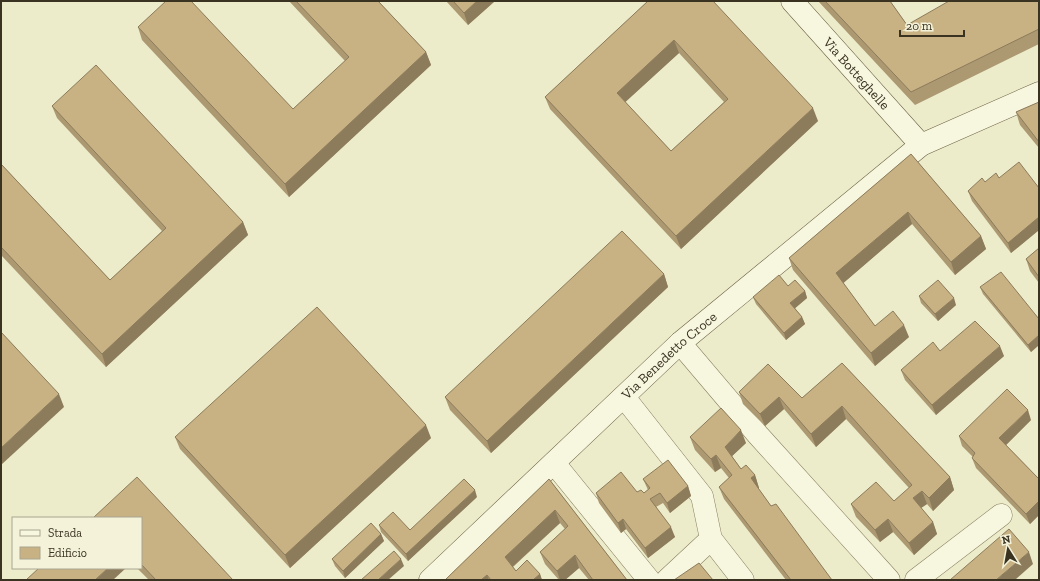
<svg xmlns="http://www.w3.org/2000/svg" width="1040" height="581" font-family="'Zilla Slab',serif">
<rect width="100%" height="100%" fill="#ecebca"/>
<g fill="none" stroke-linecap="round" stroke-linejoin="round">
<g stroke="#887f60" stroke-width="23">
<g id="street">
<polyline points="680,343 758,435 889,580"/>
<polyline points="624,397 702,496 711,539 743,580"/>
<polyline points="554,463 649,580"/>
<polyline points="667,580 711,539"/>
<polyline points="916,580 1001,515"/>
</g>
</g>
<g stroke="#6a6043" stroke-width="23">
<g id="secondary">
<path id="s1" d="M792 1 921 145"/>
<path id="s2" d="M430 580 680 343 921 145 1039 93"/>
</g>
</g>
<use href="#street" stroke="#f7f6de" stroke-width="22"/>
<use href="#secondary" stroke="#f7f6de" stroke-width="22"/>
</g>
<g fill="#ac9871" fill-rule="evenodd">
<polygon points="289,1 378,1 426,52 431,65 289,197 142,40 138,27 293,109 345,61"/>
<polygon points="446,1 495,1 468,25"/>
<path d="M648 1 818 121 681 249 550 109 545 97ZM679 53 724 102 671 151 625 102Z"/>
<polygon points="818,1 890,1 907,25 1039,1 1039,44 915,105"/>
<polygon points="1039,102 1039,148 1020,125 1016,112"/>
<polygon points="52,106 243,222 248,235 106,367 1,255 1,164 110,280 162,231 57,118"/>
<polygon points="911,154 981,236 986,249 955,275 912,224 843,283 875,326 909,337 875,366 793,270 789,258"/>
<polygon points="999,178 1039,188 1039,230 1011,253 972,201 968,191 985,182"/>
<polygon points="1039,248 1039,283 1030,271 1026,259"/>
<polygon points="664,274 668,287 491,453 450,410 445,397"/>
<polygon points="788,286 805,291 807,298 795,308 802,317 805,324 786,340 756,304 753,297"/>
<polygon points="980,287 1039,319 1039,345 1031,352 983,294"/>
<polygon points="919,296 956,305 938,321 921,303"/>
<polygon points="940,351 1004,356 936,415 905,380 901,370"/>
<polygon points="842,363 950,477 954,490 933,511 927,504 921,508 933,522 937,534 914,555 893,532 880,542 856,517 851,504 894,501 909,488 846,419 816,447 784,409 765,426 743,404 739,392 802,398"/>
<polygon points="1031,420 1006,445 1039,479 1039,515 1030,524 976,468 972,458 973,457 962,446 959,436"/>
<polygon points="175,437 431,438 290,568 180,449"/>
<polygon points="690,437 746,443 732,456 741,469 755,475 759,488 758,488 771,506 832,580 786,580 724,499 719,487 729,478 721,468 715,472 695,450"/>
<polygon points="549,479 627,580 589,580 579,568 565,580 559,580 545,564 540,552 565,529 560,523 513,567 516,571 540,574 542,580 445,580"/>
<polygon points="643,479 688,486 691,496 670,513 663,503 656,507 675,537 648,558 626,529 621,533 599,503 596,493 637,492 644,493 648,490"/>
<polygon points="477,497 408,561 381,532 379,525 410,530"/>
<polygon points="141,518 233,580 149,580 137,568 141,568"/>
<polygon points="381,534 384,541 345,578 335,566 332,559"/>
</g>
<g fill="#8c7c5c">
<polygon points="477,1 495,1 468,25 464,13"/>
<polygon points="674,40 679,53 621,106 617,93"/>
<polygon points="426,52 431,65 289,197 285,184"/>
<polygon points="813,108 818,121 681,249 676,236"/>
<polygon points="908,212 912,224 840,286 836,273"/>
<polygon points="1039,217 1039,230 1011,253 1008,243"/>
<polygon points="243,222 248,235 106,367 102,354"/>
<polygon points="981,236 986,249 955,275 951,262"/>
<polygon points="664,274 668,287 491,453 487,441"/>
<polygon points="805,291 807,298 793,310 790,303"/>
<polygon points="954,298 956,305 938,321 935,314"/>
<polygon points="802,317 805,324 786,340 784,333"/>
<polygon points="904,325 909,337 875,366 871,353"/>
<polygon points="1039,335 1039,345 1031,352 1028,345"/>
<polygon points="1000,346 1004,356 936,415 932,405"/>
<polygon points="59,394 64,407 1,465 1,448"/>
<polygon points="779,397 784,409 765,426 760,414"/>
<polygon points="842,406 846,419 816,447 811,434"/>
<polygon points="1028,410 1031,420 1003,448 999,438"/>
<polygon points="426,425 431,438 290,568 285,555"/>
<polygon points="741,430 746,443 729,459 725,447"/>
<polygon points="716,455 721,468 715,472 711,459"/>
<polygon points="755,475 759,488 756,490 751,478"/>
<polygon points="950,477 954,490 933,511 929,498"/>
<polygon points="688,486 691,496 670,513 667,503"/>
<polygon points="475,490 477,497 408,561 406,554"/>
<polygon points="922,491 927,504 918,510 913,498"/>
<polygon points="1039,501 1039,515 1030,524 1026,514"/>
<polygon points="555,510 560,523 510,569 505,557"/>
<polygon points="623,519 626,529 621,533 618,523"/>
<polygon points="888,519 893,532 880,542 875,530"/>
<polygon points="933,522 937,534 914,555 909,543"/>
<polygon points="671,527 675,537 648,558 645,548"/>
<polygon points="381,534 384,541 345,578 343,571"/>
<polygon points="1029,552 1033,564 1015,580 996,580"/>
<polygon points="575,555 579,568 565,580 560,580 557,571"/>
<polygon points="401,559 404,566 388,580 378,580"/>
<polygon points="108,568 126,568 113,580 95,580"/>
<polygon points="540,574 542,580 533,580"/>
<polygon points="487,575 489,580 481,580"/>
</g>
<g fill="#c8b183" stroke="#8c7c5c" fill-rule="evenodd">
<polygon points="166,1 191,1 293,109 349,57 296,1 378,1 426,52 285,184 138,27"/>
<polygon points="453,1 477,1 464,13"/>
<path d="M648 1H713L813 108 676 236 545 97ZM674 40 728 99 671 151 617 93Z"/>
<polygon points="825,1 890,1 907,25 949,1 1039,1 1039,29 911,92"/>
<polygon points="96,65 243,222 102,354 1,247 1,164 110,280 166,228 52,106"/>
<polygon points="1039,102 1039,142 1016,112"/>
<polygon points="911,154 981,236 951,262 908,212 836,273 875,326 893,311 904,325 871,353 789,258"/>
<polygon points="1019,162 1039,188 1039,217 1008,243 968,191 982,178 985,182 996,173 999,178"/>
<polygon points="622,231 664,274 487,441 445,397"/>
<polygon points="1039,248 1039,277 1026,259"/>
<polygon points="1001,272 1039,319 1039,335 1028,345 980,287"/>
<polygon points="779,275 788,286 795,280 805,291 790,303 802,317 784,333 753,297"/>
<polygon points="938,280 954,298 935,314 919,296"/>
<polygon points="317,307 426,425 285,555 175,437"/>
<polygon points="975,321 1000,346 932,405 901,370 933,342 940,351"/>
<polygon points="1,332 59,394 1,448"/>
<polygon points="842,363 950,477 929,498 922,491 913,498 933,522 909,543 888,519 875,530 851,504 876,482 894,501 912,485 842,406 811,434 779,397 760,414 739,392 768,364 802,398"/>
<polygon points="1007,389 1028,410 999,438 1039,479 1039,501 1026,514 972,458 975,453 959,436"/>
<polygon points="721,408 741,430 725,447 741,469 746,465 755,475 751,478 771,506 776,504 832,580 791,580 719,487 732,475 716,455 711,459 690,437"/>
<polygon points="668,460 688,486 667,503 660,493 650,499 671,527 645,548 623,519 618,523 596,493 621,472 637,492 641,490 644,493 650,488 643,479"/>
<polygon points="137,477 233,580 156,580 141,564 141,518 93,518"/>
<polygon points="464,479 475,490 406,554 379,525 393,512 410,530"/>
<polygon points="549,479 627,580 593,580 575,555 557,571 540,552 568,526 555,510 505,557 516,571 527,560 540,574 533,580 491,580 487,575 481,580 445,580"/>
<polygon points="371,523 381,534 343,571 332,559"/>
<polygon points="1009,529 1029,552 996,580 950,580"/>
<polygon points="394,551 401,559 378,580 361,580"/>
<polygon points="699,563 713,580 674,580"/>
<polygon points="39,568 108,568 95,580 26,580"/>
</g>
<g text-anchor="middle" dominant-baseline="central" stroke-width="3" stroke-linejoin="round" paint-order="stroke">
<g font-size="14" fill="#3a3322" stroke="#f4f3da">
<text stroke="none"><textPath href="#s1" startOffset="97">Via Botteghelle</textPath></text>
<text stroke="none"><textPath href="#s2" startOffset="328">Via Benedetto Croce</textPath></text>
</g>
</g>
<rect width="1040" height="581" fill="none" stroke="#3a3322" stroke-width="4"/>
<rect x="12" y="517" width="130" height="52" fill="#f4f3da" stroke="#aaa690"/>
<rect x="20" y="530" width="20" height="6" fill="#f7f6de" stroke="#aaa690"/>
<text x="48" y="537" font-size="12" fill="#3a3322">Strada</text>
<rect x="20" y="547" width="20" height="12" fill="#c8b183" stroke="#aaa690"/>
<text x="48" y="557" font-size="12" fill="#3a3322">Edificio</text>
<g transform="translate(1008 549) rotate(349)" stroke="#f4f3da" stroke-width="3" paint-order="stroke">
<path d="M0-3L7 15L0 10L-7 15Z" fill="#3a3322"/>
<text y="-6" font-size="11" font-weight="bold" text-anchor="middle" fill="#3a3322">N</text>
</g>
<path d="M900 30v6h64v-6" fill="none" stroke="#3a3322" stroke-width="2"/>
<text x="906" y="30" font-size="12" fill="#3a3322" stroke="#f4f3da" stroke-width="3" paint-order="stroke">20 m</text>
</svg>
